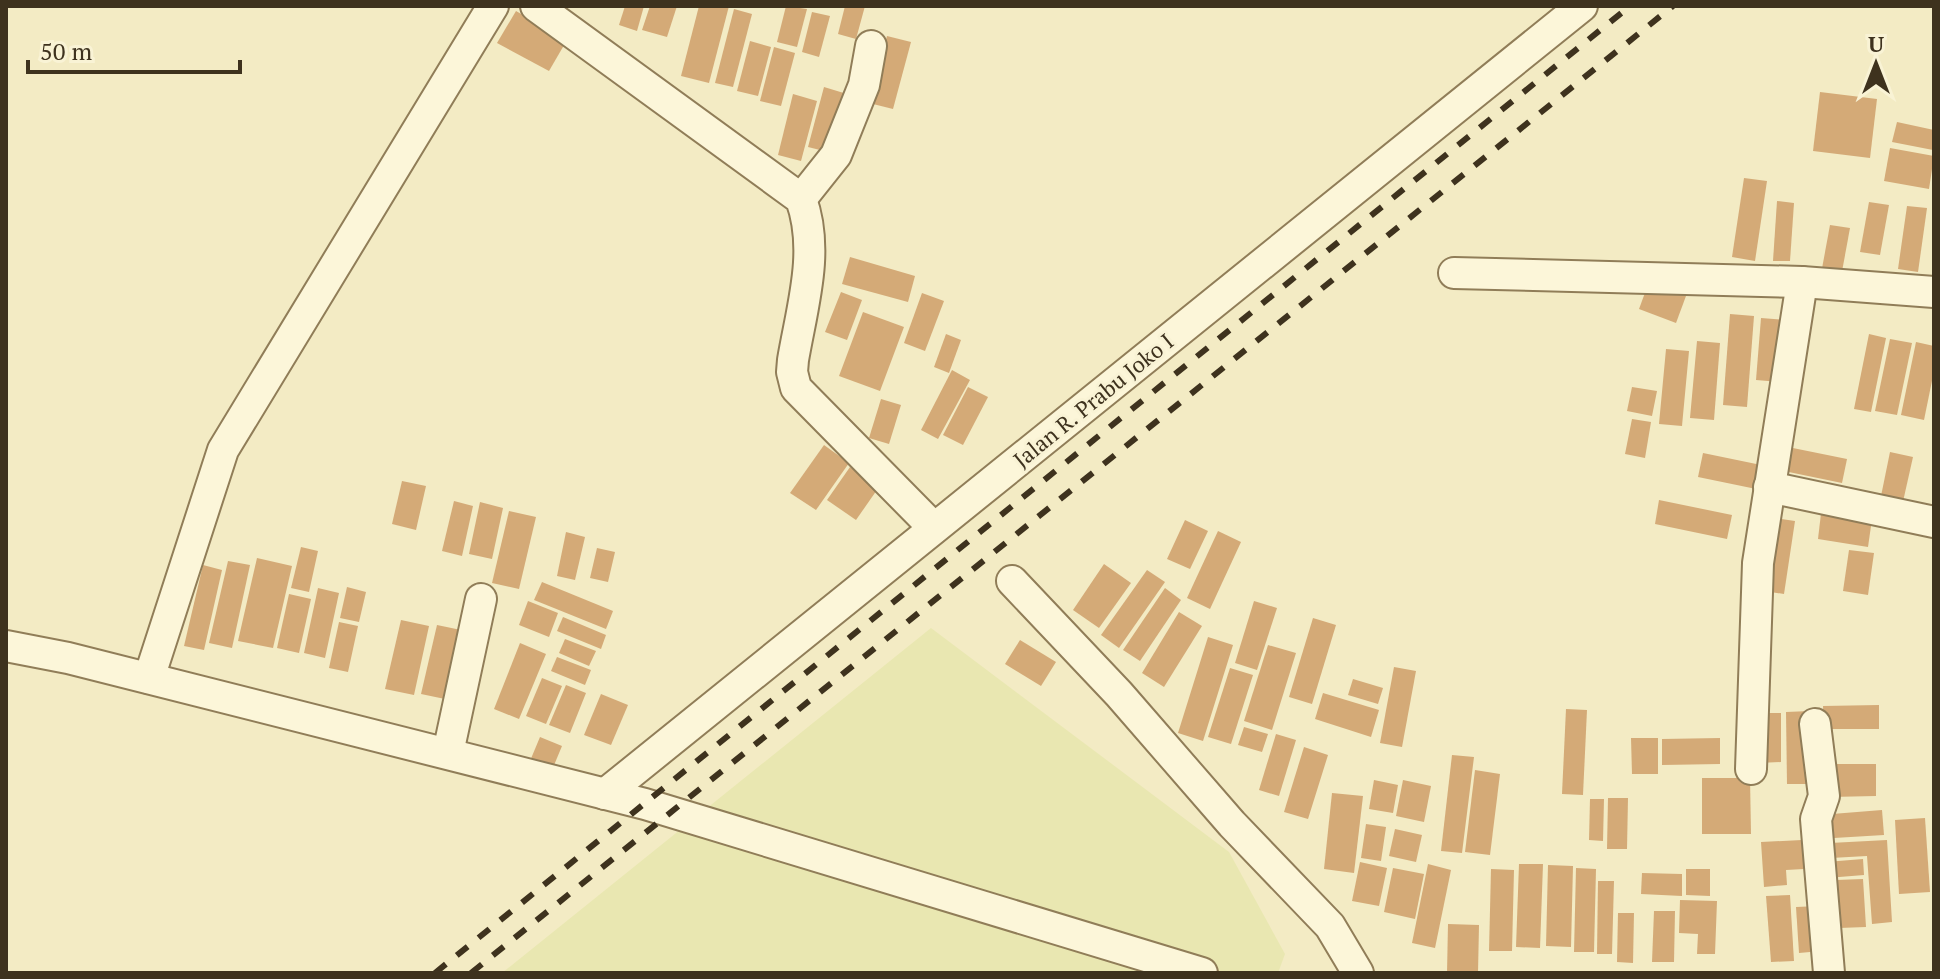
<svg xmlns="http://www.w3.org/2000/svg" width="1940" height="979" font-family="'PT Serif',serif">
<rect width="100%" height="100%" fill="#f3ebc4"/>
<polygon fill="#e9e7b1" points="931,628 1229,852 1285,954 1278,973 502,973"/>
<g fill="#d4aa77">
<polygon points="625,6 644,6 637,31 619,25"/>
<polygon points="650,6 677,6 667,37 642,30"/>
<polygon points="699,6 729,6 709,83 681,76"/>
<polygon points="786,6 807,9 797,47 777,42"/>
<polygon points="845,6 865,6 856,39 838,34"/>
<polygon points="734,9 752,14 733,87 715,83"/>
<polygon points="516,11 567,40 549,71 497,43"/>
<polygon points="812,12 830,16 819,57 802,52"/>
<polygon points="887,36 911,42 893,109 869,103"/>
<polygon points="750,41 771,47 758,96 737,91"/>
<polygon points="774,47 795,53 781,106 760,101"/>
<polygon points="824,87 847,94 832,153 808,147"/>
<polygon points="1820,92 1877,99 1870,158 1813,151"/>
<polygon points="793,94 817,101 801,161 778,155"/>
<polygon points="1897,122 1934,130 1933,150 1892,142"/>
<polygon points="1890,148 1934,156 1929,189 1884,181"/>
<polygon points="1744,178 1767,181 1755,261 1732,257"/>
<polygon points="1777,201 1794,203 1790,261 1773,261"/>
<polygon points="1869,202 1889,205 1880,255 1860,252"/>
<polygon points="1907,206 1927,208 1918,272 1898,269"/>
<polygon points="1830,225 1850,228 1841,277 1821,274"/>
<polygon points="850,257 915,276 908,302 842,284"/>
<polygon points="1649,282 1686,296 1676,323 1639,309"/>
<polygon points="841,292 862,300 847,340 825,332"/>
<polygon points="922,293 944,301 925,351 904,343"/>
<polygon points="863,312 904,327 880,391 839,376"/>
<polygon points="1730,314 1754,316 1747,407 1723,405"/>
<polygon points="1761,318 1785,320 1780,382 1756,380"/>
<polygon points="946,334 961,340 949,373 934,367"/>
<polygon points="1869,334 1886,338 1871,412 1854,409"/>
<polygon points="1890,339 1912,343 1897,415 1875,411"/>
<polygon points="1697,341 1720,343 1714,420 1690,418"/>
<polygon points="1916,342 1934,346 1934,371 1924,420 1901,415"/>
<polygon points="1666,349 1689,351 1682,426 1659,424"/>
<polygon points="952,370 970,380 938,439 921,430"/>
<polygon points="968,387 988,397 963,445 943,435"/>
<polygon points="1632,387 1657,391 1652,416 1627,411"/>
<polygon points="881,399 901,405 889,444 869,438"/>
<polygon points="1632,419 1651,422 1645,458 1625,454"/>
<polygon points="824,445 849,463 816,510 790,493"/>
<polygon points="1783,446 1847,459 1842,483 1779,470"/>
<polygon points="1890,452 1913,457 1902,506 1880,501"/>
<polygon points="1703,453 1766,466 1761,490 1698,477"/>
<polygon points="850,467 879,487 856,520 827,500"/>
<polygon points="402,481 426,486 416,530 392,524"/>
<polygon points="1659,500 1732,515 1727,539 1655,524"/>
<polygon points="454,501 473,506 462,556 442,551"/>
<polygon points="480,502 503,508 492,559 469,554"/>
<polygon points="1822,505 1873,512 1868,547 1818,539"/>
<polygon points="509,511 536,517 519,589 492,583"/>
<polygon points="1774,518 1795,521 1784,594 1764,591"/>
<polygon points="1185,520 1208,531 1190,569 1167,559"/>
<polygon points="1218,531 1241,542 1210,609 1187,598"/>
<polygon points="566,532 585,537 575,580 557,576"/>
<polygon points="301,547 318,551 309,592 291,588"/>
<polygon points="597,548 615,552 608,582 590,578"/>
<polygon points="1849,550 1874,553 1868,595 1843,591"/>
<polygon points="257,558 292,566 273,648 238,641"/>
<polygon points="228,561 250,565 232,648 209,643"/>
<polygon points="1104,564 1131,583 1099,628 1073,610"/>
<polygon points="203,565 222,570 204,650 184,646"/>
<polygon points="1147,570 1165,582 1119,648 1101,635"/>
<polygon points="542,582 613,611 606,629 534,600"/>
<polygon points="347,587 366,592 359,622 340,618"/>
<polygon points="318,588 339,593 325,658 304,653"/>
<polygon points="1165,588 1181,600 1140,661 1123,650"/>
<polygon points="289,594 311,599 299,653 277,648"/>
<polygon points="528,601 558,613 549,637 519,625"/>
<polygon points="1254,601 1277,608 1257,670 1235,663"/>
<polygon points="1179,612 1202,626 1164,687 1142,673"/>
<polygon points="563,617 606,635 601,649 557,631"/>
<polygon points="1313,618 1336,625 1312,704 1289,697"/>
<polygon points="401,620 429,626 414,695 385,689"/>
<polygon points="339,622 358,626 348,672 329,668"/>
<polygon points="437,625 461,630 445,699 421,694"/>
<polygon points="1208,637 1233,645 1203,741 1178,733"/>
<polygon points="565,639 596,651 589,666 559,653"/>
<polygon points="1020,640 1056,662 1041,686 1005,664"/>
<polygon points="520,643 546,654 519,719 494,709"/>
<polygon points="1268,645 1296,653 1272,730 1244,721"/>
<polygon points="557,657 591,670 585,685 551,671"/>
<polygon points="1394,667 1416,671 1402,747 1380,743"/>
<polygon points="1230,668 1253,675 1231,744 1208,737"/>
<polygon points="542,678 562,686 546,724 526,716"/>
<polygon points="1353,679 1383,688 1378,704 1348,695"/>
<polygon points="566,685 586,693 570,733 549,725"/>
<polygon points="1323,693 1379,710 1371,737 1315,719"/>
<polygon points="601,694 628,705 611,745 584,735"/>
<polygon points="1879,705 1879,729 1824,729 1823,706"/>
<polygon points="1566,709 1587,710 1583,795 1562,794"/>
<polygon points="1810,711 1811,784 1787,784 1786,712"/>
<polygon points="1757,713 1781,713 1781,762 1758,763"/>
<polygon points="1244,727 1268,734 1262,752 1238,745"/>
<polygon points="1276,734 1296,740 1279,796 1259,790"/>
<polygon points="540,737 562,746 552,770 530,761"/>
<polygon points="1631,738 1658,738 1658,774 1632,774"/>
<polygon points="1720,738 1720,764 1662,765 1662,739"/>
<polygon points="1304,747 1328,755 1308,819 1284,812"/>
<polygon points="1452,755 1474,757 1462,853 1441,851"/>
<polygon points="1829,764 1876,764 1876,796 1830,797"/>
<polygon points="1475,770 1500,774 1490,855 1465,852"/>
<polygon points="1702,778 1750,778 1751,834 1702,834"/>
<polygon points="1374,780 1398,785 1393,813 1369,809"/>
<polygon points="1403,780 1431,786 1424,822 1396,816"/>
<polygon points="1332,793 1363,796 1354,873 1324,869"/>
<polygon points="1608,798 1628,798 1627,849 1607,849"/>
<polygon points="1590,799 1604,799 1603,841 1589,840"/>
<polygon points="1882,810 1884,835 1834,838 1832,814"/>
<polygon points="1925,818 1930,892 1899,894 1895,820"/>
<polygon points="1366,824 1386,827 1381,861 1361,858"/>
<polygon points="1395,829 1422,835 1416,862 1389,856"/>
<polygon points="1802,840 1804,869 1786,870 1787,885 1764,887 1761,842"/>
<polygon points="1887,840 1892,922 1872,924 1867,856 1831,858 1830,843"/>
<polygon points="1863,859 1864,875 1827,878 1826,862"/>
<polygon points="1360,862 1387,868 1379,906 1352,901"/>
<polygon points="1428,864 1451,870 1435,948 1412,943"/>
<polygon points="1519,864 1543,864 1540,948 1516,947"/>
<polygon points="1548,865 1573,866 1571,947 1546,946"/>
<polygon points="1393,868 1424,874 1415,919 1384,912"/>
<polygon points="1576,868 1596,869 1594,952 1574,952"/>
<polygon points="1491,869 1514,870 1512,951 1489,951"/>
<polygon points="1686,869 1710,869 1710,896 1686,895"/>
<polygon points="1642,873 1682,874 1682,896 1641,894"/>
<polygon points="1863,879 1866,927 1839,928 1836,880"/>
<polygon points="1598,881 1614,881 1612,954 1597,954"/>
<polygon points="1790,895 1794,961 1771,962 1766,896"/>
<polygon points="1680,900 1717,901 1715,954 1697,954 1698,934 1679,933"/>
<polygon points="1819,906 1821,951 1799,953 1796,907"/>
<polygon points="1654,911 1675,911 1674,962 1652,962"/>
<polygon points="1618,913 1634,913 1633,963 1617,962"/>
<polygon points="1448,924 1479,925 1478,973 1447,973"/>
</g>
<g fill="none" stroke-linecap="round" stroke-linejoin="round">
<g stroke="#907d58" stroke-width="34">
<g id="minor">
<path d="M536 6 801 199C820 251 802 307 793 360L792 372 796 388 934 528"/>
<polyline points="801,199 836,155 864,85 871,46"/>
<polyline points="1454,273 1802,282 1934,292"/>
<polyline points="1769,487 1934,522"/>
<polyline points="1012,581 1119,694 1232,824 1330,926 1358,973"/>
<polyline points="6,646 68,658 645,804 1202,973"/>
<polyline points="149,678 223,450 493,6"/>
<polyline points="1815,724 1824,796 1816,819 1829,973"/>
<polyline points="448,753 481,599"/>
<polyline points="1751,769 1758,563 1802,282"/>
<polyline points="605,794 1582,6"/>
</g>
</g>
<use href="#minor" stroke="#fcf6d9" stroke-width="30"/>
<g stroke="#3e321e" stroke-width="6" stroke-dasharray="14 14" stroke-linecap="butt">
<polyline points="435,973 1630,6"/>
<polyline points="471,973 1673,6"/>
</g>
</g>
<g text-anchor="middle" dominant-baseline="central" stroke-width="6" stroke-linejoin="round" paint-order="stroke">
<g font-size="22" fill="#3e321e" stroke="#f9f3d5">
<text transform="translate(1093 400) rotate(-39)">Jalan R. Prabu Joko I</text>
</g>
</g>
<rect width="1940" height="979" fill="none" stroke="#3e321e" stroke-width="16"/>
<g transform="translate(1876 64)" stroke="#f9f3d5" stroke-width="6" paint-order="stroke">
<path d="M0-6L14 30L0 20L-14 30Z" fill="#3e321e"/>
<text y="-12" font-size="22" font-weight="bold" text-anchor="middle" fill="#3e321e">U</text>
</g>
<path d="M28 60v12h212v-12" fill="none" stroke="#3e321e" stroke-width="4"/>
<text x="40" y="60" font-size="24" fill="#3e321e" stroke="#f9f3d5" stroke-width="6" paint-order="stroke">50 m</text>
</svg>
